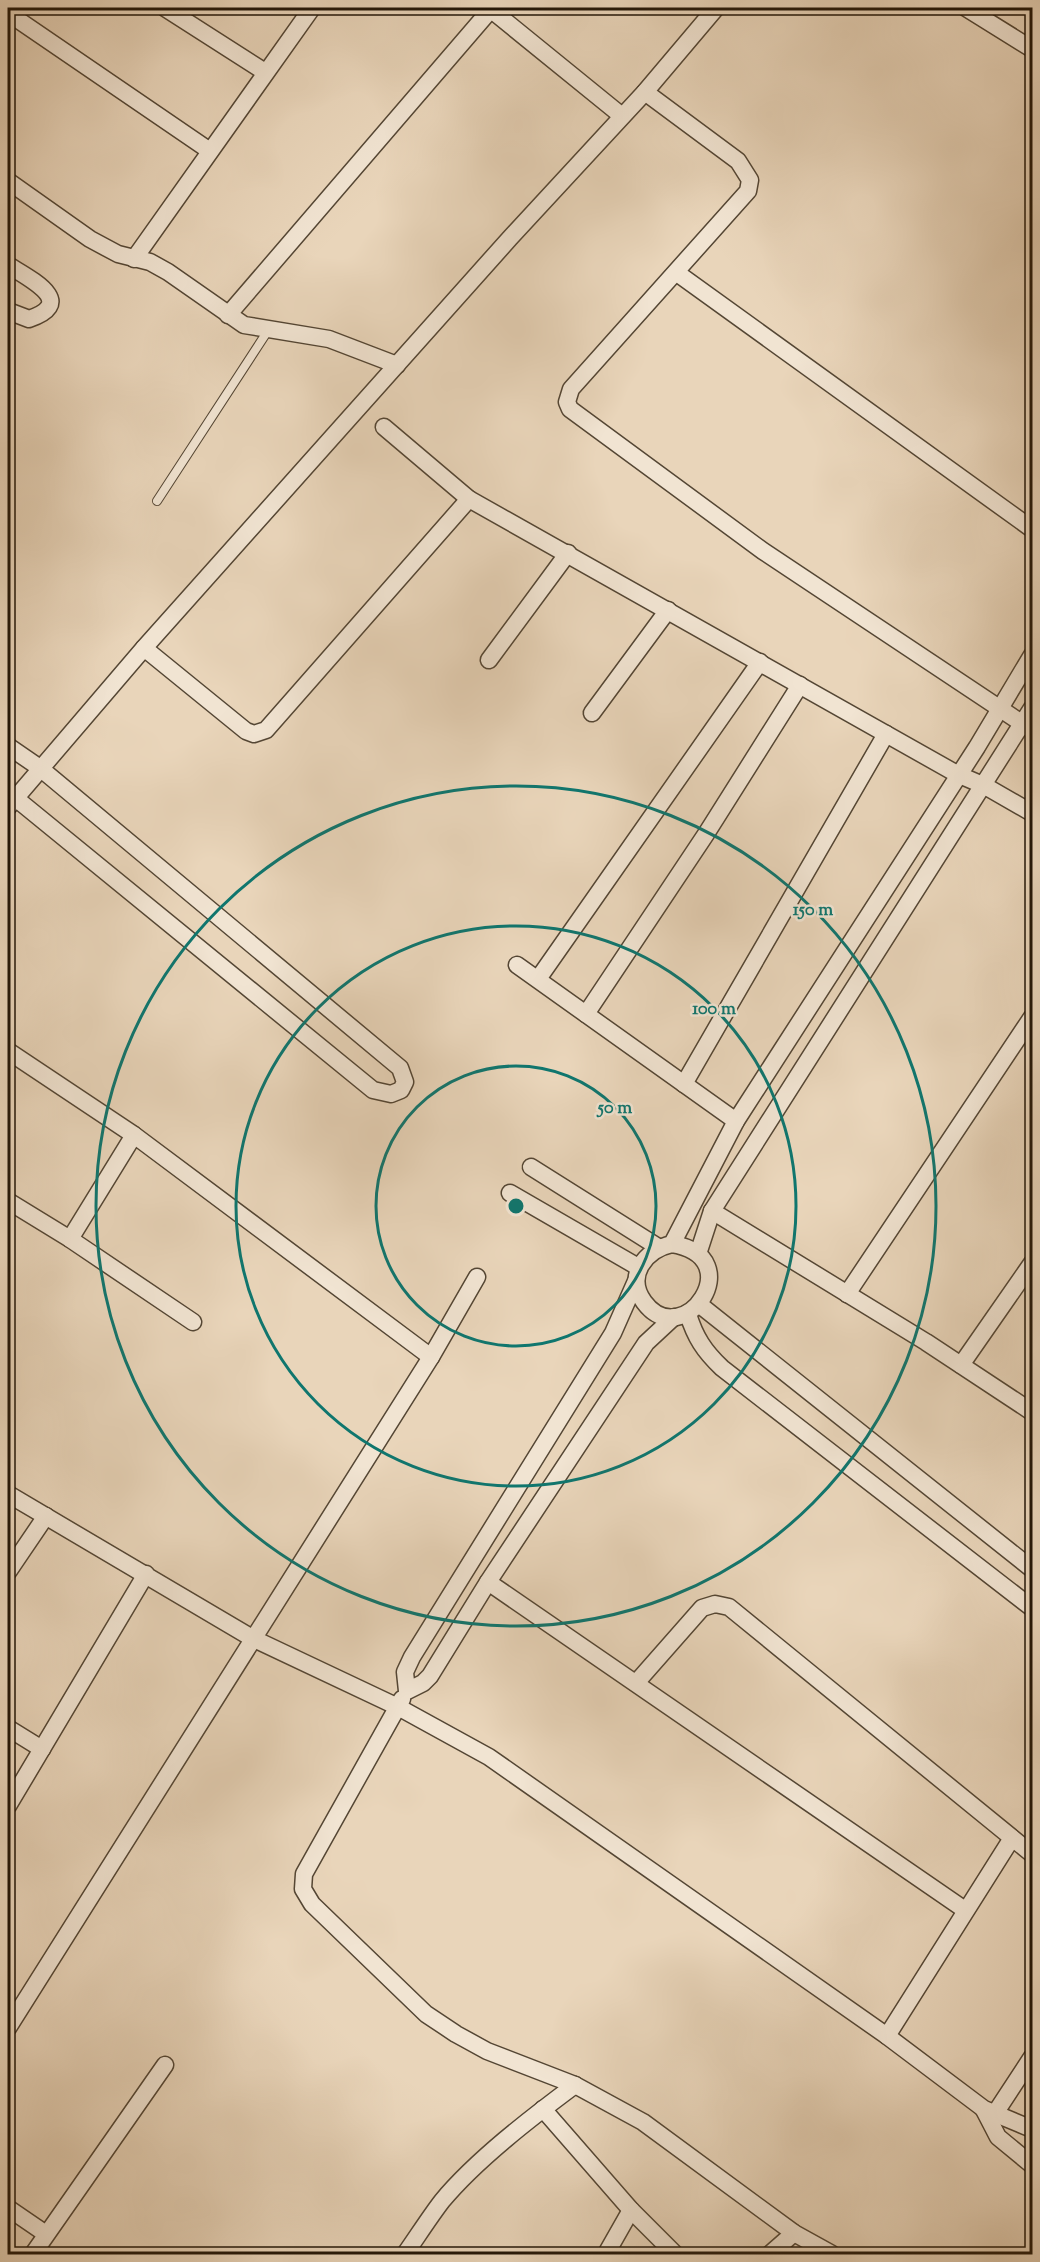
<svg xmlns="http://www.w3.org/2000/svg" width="1040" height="2262" font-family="'Sorts Mill Goudy',serif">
<rect width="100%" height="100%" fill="#e9d5ba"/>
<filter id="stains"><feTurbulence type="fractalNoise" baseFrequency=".00333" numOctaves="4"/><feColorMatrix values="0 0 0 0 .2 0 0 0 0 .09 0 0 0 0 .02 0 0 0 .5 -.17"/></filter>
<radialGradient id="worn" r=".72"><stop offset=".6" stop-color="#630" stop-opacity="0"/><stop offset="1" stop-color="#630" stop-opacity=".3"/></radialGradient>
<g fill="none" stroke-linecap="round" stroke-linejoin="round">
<g stroke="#544634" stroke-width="10">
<polyline id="lane" points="157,501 269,329"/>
</g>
<g stroke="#544634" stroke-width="19">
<g id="street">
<polyline points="165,8 265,72"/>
<polyline points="489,8 622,116"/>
<polyline points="966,8 1032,49"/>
<polyline points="8,13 210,151"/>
<polyline points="645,92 738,161 750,180 748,191 571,389 567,402 570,409 763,551 1032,730"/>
<polyline points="8,181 90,239 118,254 150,262 168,272 244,325 329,339 397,365"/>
<polyline points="134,259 312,8"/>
<path d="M8 265C28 278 79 302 29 319L8 311"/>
<polyline points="677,273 1032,529"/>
<polyline points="228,315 492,8"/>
<polyline points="384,427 469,499 957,774 985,786 1032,813"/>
<polyline points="144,648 246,731 254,734 266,730 469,499"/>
<polyline points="489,660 568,553"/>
<polyline points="592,713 668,610"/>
<polyline points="8,746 40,768 400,1068 405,1082 401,1090 391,1094 373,1090 8,792"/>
<polyline points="8,807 144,648 510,238 645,92 716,8"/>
<polyline points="517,965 736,1121"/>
<polyline points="538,979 760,662"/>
<polyline points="586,1014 706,834 800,685"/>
<polyline points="8,1051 134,1135 431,1357"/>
<polyline points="684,1084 886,734"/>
<polyline points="531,1167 658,1247"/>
<polyline points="510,1193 638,1267"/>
<polyline points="8,1201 70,1239 134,1135"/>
<polyline points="712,1211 926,1342 1032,1412"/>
<polyline points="70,1239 193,1322"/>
<path d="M672 1244C752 1257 683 1355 644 1302 625 1276 645 1250 672 1244L736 1121 977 747 1032 655"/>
<polyline points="698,1254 712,1211 1032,708"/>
<polyline points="636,1281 613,1333 412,1657 405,1672 407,1691 423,1683 430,1676 488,1582 646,1343 674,1317"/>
<polyline points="847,1294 1032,1017"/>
<polyline points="700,1305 1032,1569"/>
<path d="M688 1314C695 1337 704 1351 722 1368L1032 1608"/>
<polyline points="961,1365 1032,1263"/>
<polyline points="8,1494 252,1638 398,1707 489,1757 887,2036 984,2109 1032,2129"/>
<polyline points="8,1572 46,1516"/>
<polyline points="488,1582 965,1910"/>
<polyline points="636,1683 702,1608 715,1604 729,1607 1032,1854"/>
<polyline points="402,1699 304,1874 303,1889 312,1904 426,2014 456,2034 487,2051 575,2085 643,2122 794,2233 832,2254"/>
<polyline points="8,1728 42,1749"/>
<polyline points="8,1806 146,1574"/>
<polyline points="8,2028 431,1357 477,1277"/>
<polyline points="887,2036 1012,1838"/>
<polyline points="543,2109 631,2210 675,2254"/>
<polyline points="984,2110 998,2137 1032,2165"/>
<polyline points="992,2118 1032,2057"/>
<polyline points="8,2208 46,2234"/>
<polyline points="33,2254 165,2065"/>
<path d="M405 2254C417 2237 429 2218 442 2201 476 2160 532 2117 575 2085"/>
<polyline points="606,2254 631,2210"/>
<polyline points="770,2254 794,2233"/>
</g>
</g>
<use href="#lane" stroke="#f1e4d2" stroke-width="8"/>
<use href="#street" stroke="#f1e4d2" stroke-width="16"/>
</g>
<g fill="none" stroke="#0f766e" stroke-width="3">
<circle cx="516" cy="1206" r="140"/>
<circle cx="516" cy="1206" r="280"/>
<circle cx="516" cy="1206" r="420"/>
</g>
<circle cx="516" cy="1206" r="9" fill="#0f766e" stroke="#f1e4d2" stroke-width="3"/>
<g font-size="18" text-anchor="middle" font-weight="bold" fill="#0f766e" stroke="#f1e4d2" stroke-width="5" stroke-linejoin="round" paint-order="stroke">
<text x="813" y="915">150 m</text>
<text x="714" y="1014">100 m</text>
<text x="615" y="1113">50 m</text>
</g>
<rect width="1040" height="2262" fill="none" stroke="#e9d5ba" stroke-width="30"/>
<rect x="9" y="9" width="1022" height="2244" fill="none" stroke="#221608" stroke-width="3"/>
<rect x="15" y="15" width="1010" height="2232" fill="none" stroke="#221608" stroke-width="1.5"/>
<rect width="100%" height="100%" filter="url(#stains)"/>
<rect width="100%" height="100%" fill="url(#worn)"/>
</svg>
